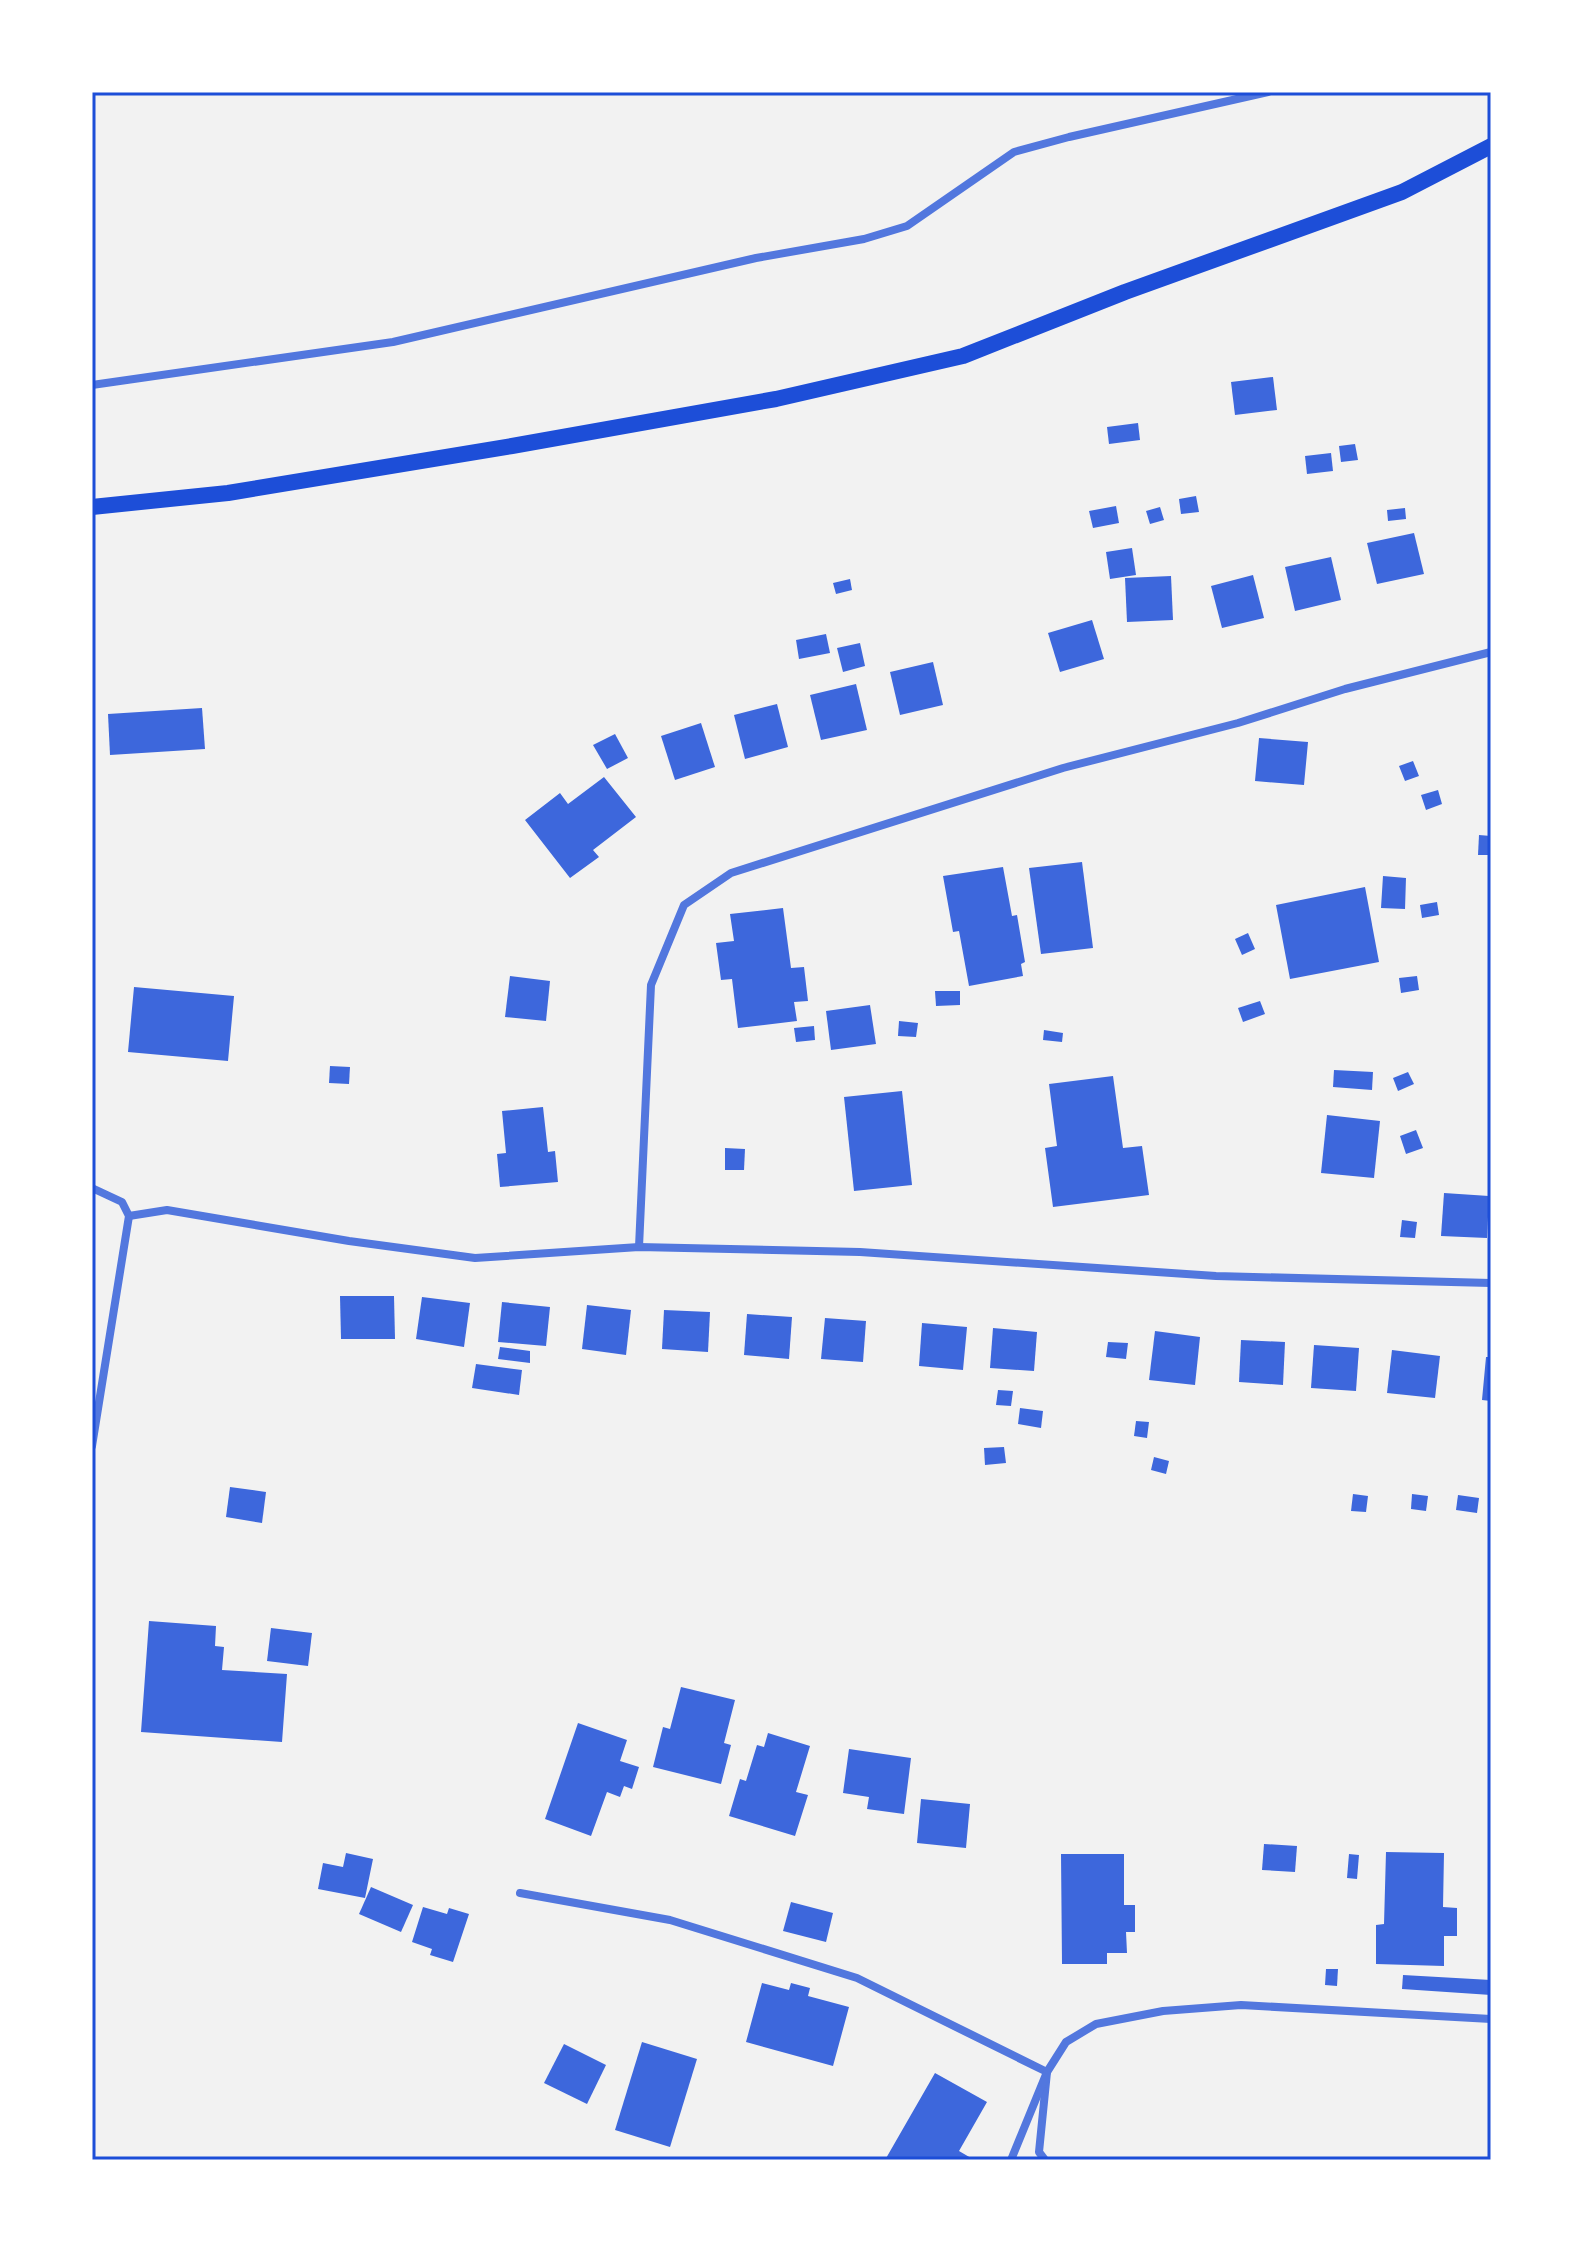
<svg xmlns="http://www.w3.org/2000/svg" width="1583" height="2252" font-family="Poppins,sans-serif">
<rect width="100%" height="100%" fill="#f2f2f2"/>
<g fill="#3d67dc">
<polygon points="1273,377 1277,410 1235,415 1231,382"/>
<polygon points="1138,423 1140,440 1109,444 1107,427"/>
<polygon points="1355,444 1358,460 1341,462 1339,446"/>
<polygon points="1331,453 1333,471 1307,474 1305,456"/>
<polygon points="1196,496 1199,512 1181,514 1179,499"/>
<polygon points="1116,506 1119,523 1093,528 1089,511"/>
<polygon points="1160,507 1164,520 1150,524 1146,511"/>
<polygon points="1405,508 1406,519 1388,521 1387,510"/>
<polygon points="1414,533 1424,574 1377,584 1367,543"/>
<polygon points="1132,548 1136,575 1110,579 1106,552"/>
<polygon points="1331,557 1341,600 1295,611 1285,567"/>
<polygon points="1253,575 1264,618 1222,628 1211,586"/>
<polygon points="1171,576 1173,620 1127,622 1125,578"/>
<polygon points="850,579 852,590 836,594 833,583"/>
<polygon points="1092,620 1104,659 1060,672 1048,633"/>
<polygon points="826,634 830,653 799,659 796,640"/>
<polygon points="860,643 865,666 843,672 837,648"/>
<polygon points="933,662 943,705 900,715 890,672"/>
<polygon points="856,684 867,730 821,740 810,695"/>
<polygon points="777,704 788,747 745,759 734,715"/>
<polygon points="202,708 205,749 110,755 108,714"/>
<polygon points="701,723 715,767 675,780 661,736"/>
<polygon points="615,734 628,758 607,769 593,745"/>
<polygon points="1259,738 1308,742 1304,785 1255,781"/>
<polygon points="1413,761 1419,776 1405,781 1399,766"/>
<polygon points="604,777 636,817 593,850 599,857 570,878 525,820 560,793 568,804"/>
<polygon points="1438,790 1442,804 1426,810 1421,795"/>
<polygon points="1479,835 1491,836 1491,855 1478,855"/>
<polygon points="1082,862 1093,948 1041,954 1029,868"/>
<polygon points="1003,867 1012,916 1017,915 1025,962 1021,964 1023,976 969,986 959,931 953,932 943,876"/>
<polygon points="1383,876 1406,878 1405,909 1381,908"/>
<polygon points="1365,887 1379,962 1290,979 1276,905"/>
<polygon points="1437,902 1439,915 1422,918 1420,905"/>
<polygon points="783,908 791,968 804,967 808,1001 794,1002 797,1021 738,1028 732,979 721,980 716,943 734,941 730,914"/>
<polygon points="1248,933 1255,949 1242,955 1235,939"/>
<polygon points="510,976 550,981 546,1021 505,1017"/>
<polygon points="1417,976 1419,990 1401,993 1399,978"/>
<polygon points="134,987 234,996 228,1061 128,1052"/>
<polygon points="935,991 960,991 960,1005 936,1006"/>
<polygon points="1260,1001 1265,1014 1243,1022 1238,1008"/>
<polygon points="870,1005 876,1044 831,1050 826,1011"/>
<polygon points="899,1021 918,1023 916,1037 898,1036"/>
<polygon points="814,1026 815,1040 796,1042 794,1028"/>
<polygon points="1044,1030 1063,1033 1062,1042 1043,1040"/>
<polygon points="330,1066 350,1067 349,1084 329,1083"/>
<polygon points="1334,1070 1373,1072 1372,1090 1333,1087"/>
<polygon points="1408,1072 1414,1084 1398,1091 1393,1078"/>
<polygon points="1113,1076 1123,1148 1142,1146 1149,1195 1053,1207 1045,1148 1057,1146 1049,1084"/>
<polygon points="902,1091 912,1185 854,1191 844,1097"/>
<polygon points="543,1107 548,1152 555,1151 558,1182 500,1187 497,1154 506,1153 502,1111"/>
<polygon points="1327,1115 1380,1121 1374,1178 1321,1173"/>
<polygon points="1416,1130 1423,1148 1406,1154 1400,1136"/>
<polygon points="725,1148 745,1149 744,1170 725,1170"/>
<polygon points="1444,1193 1489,1196 1487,1238 1441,1236"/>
<polygon points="1402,1220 1417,1222 1415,1238 1400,1237"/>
<polygon points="340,1296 394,1296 395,1339 341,1339"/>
<polygon points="422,1297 470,1303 464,1347 416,1339"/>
<polygon points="502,1302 550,1307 546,1346 498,1342"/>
<polygon points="587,1305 631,1310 626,1355 582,1349"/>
<polygon points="664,1310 710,1312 708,1352 662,1349"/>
<polygon points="747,1314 792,1317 789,1359 744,1355"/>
<polygon points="825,1318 866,1321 863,1362 821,1359"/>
<polygon points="922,1323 967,1327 963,1370 919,1366"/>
<polygon points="993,1328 1037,1332 1034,1371 990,1368"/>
<polygon points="1155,1331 1200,1337 1195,1385 1149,1380"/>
<polygon points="1241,1340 1285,1342 1283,1385 1239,1382"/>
<polygon points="1108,1342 1128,1343 1126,1359 1106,1357"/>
<polygon points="1314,1345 1359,1348 1356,1391 1311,1388"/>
<polygon points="500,1347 530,1351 530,1363 498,1359"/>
<polygon points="1392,1350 1440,1356 1435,1398 1387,1393"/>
<polygon points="1486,1357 1491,1357 1491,1401 1482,1400"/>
<polygon points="476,1364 522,1370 519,1395 472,1388"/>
<polygon points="998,1390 1013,1391 1011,1406 996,1405"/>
<polygon points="1020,1408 1043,1411 1041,1428 1018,1424"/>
<polygon points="1136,1421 1149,1422 1147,1438 1134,1436"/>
<polygon points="1004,1447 1006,1463 985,1465 984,1448"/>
<polygon points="1154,1457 1169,1461 1166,1474 1151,1470"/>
<polygon points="230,1487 266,1492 262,1523 226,1517"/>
<polygon points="1353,1494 1368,1496 1366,1512 1351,1511"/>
<polygon points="1412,1494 1428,1496 1426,1511 1411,1509"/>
<polygon points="1458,1495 1479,1498 1477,1513 1456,1510"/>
<polygon points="149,1621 216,1626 215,1646 224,1647 222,1670 287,1674 282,1742 141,1732"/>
<polygon points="271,1628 312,1633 308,1666 267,1661"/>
<polygon points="681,1687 735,1700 724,1743 731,1745 721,1784 653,1767 663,1727 670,1729"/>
<polygon points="578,1723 627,1740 620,1761 639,1767 632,1789 624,1786 620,1797 607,1792 591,1836 545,1819"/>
<polygon points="768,1733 810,1746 796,1792 808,1795 795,1836 729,1816 740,1779 746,1781 757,1745 764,1747"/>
<polygon points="849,1749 911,1758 904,1814 867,1809 869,1797 843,1793"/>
<polygon points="921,1799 970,1804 966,1848 917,1843"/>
<polygon points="1264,1844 1297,1846 1295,1872 1262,1870"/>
<polygon points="1386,1852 1444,1853 1443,1907 1457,1908 1457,1936 1444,1936 1444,1966 1376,1964 1376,1925 1384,1924"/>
<polygon points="346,1853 373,1859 365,1898 318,1889 323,1863 343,1867"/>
<polygon points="1061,1854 1124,1854 1124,1905 1135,1905 1135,1932 1126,1932 1127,1953 1107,1953 1107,1964 1062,1964"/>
<polygon points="1349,1854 1359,1855 1357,1879 1347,1878"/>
<polygon points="371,1887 413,1905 401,1932 359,1914"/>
<polygon points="791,1902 833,1913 826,1942 783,1931"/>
<polygon points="423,1907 447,1914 449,1908 469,1914 453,1962 430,1955 432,1949 412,1942"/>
<polygon points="1326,1969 1338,1969 1337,1986 1325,1985"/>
<polygon points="1403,1975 1491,1980 1491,1995 1402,1989"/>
<polygon points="762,1983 789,1990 791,1983 810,1988 808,1996 849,2007 833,2066 746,2042"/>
<polygon points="642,2042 697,2059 670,2147 615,2130"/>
<polygon points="564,2044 606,2065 587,2104 544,2083"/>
<polygon points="935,2073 987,2102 959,2151 971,2158 969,2160 885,2160"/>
</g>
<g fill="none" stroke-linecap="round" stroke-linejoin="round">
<g stroke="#5277de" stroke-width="8">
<polyline points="92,385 393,342 756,258 864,239 907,226 1014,152 1069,137 1268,92"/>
<polyline points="92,1188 122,1202 129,1216 92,1446"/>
<polyline points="129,1216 167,1210 349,1241 475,1258 639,1247 860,1252 1216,1276 1491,1283"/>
<polyline points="639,1247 651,985 684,905 731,873 1063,768 1238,723 1345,689 1491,652"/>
<polyline points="520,1893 670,1920 857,1978 1047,2072 1039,2152 1045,2160"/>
<polyline points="1011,2160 1047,2072 1066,2042 1096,2024 1163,2011 1241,2005 1491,2019"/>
</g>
<polyline stroke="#1d4ed8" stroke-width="16" points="92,507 228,493 512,446 776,399 963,356 1125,292 1402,192 1491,146"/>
</g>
<rect width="1583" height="2252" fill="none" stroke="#ffffff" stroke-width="188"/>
<rect x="94" y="94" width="1395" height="2064" fill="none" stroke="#1d4ed8" stroke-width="3"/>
</svg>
